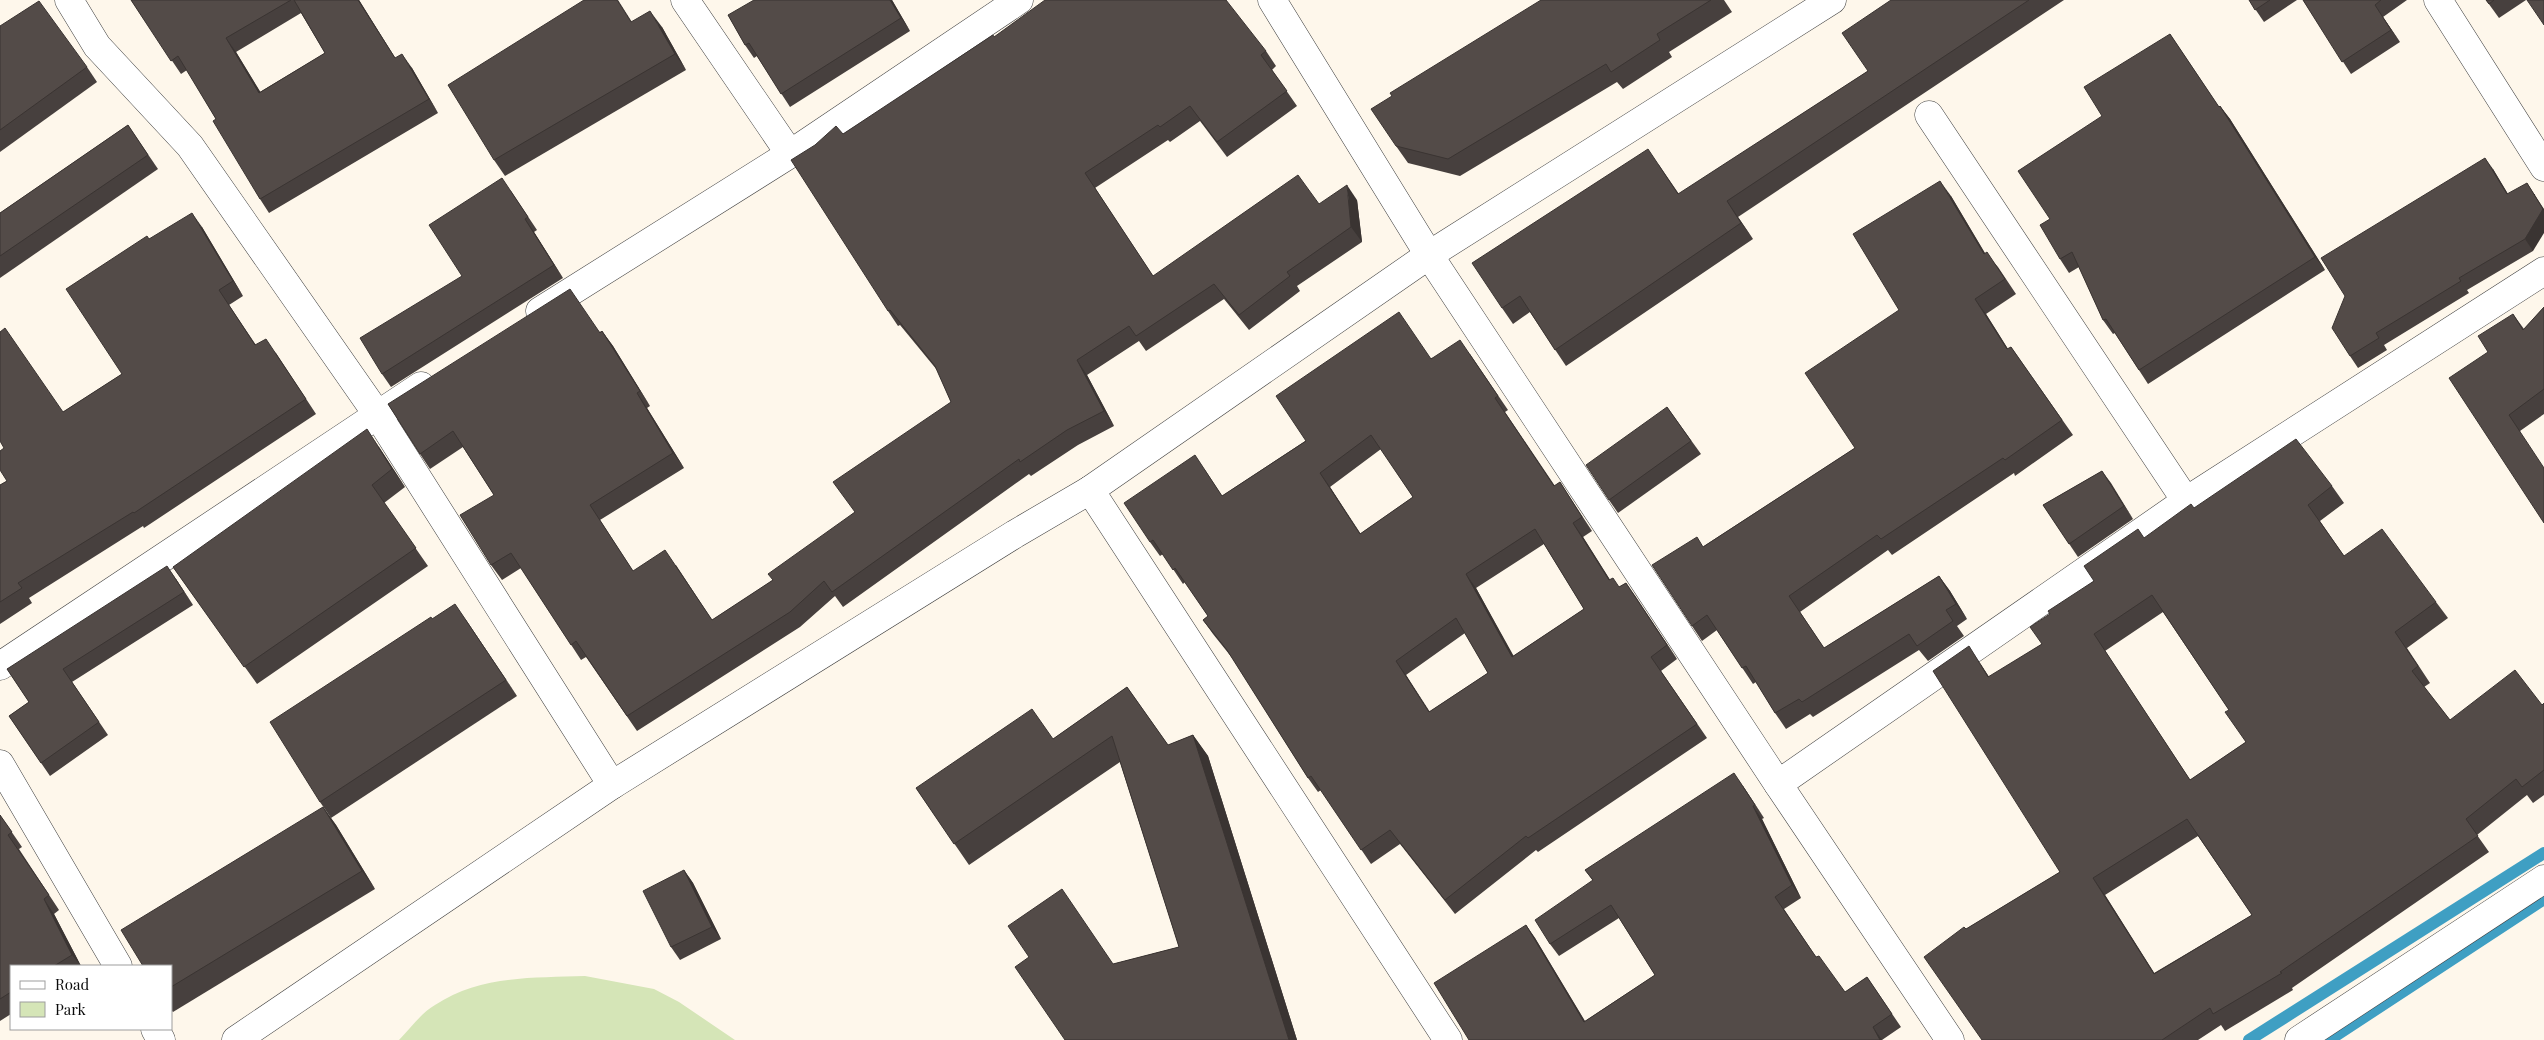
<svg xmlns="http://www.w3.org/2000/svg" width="2544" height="1040" font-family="'Playfair Display',serif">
<rect width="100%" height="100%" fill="#fef7eb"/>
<path fill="#d5e5b7" d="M585 976 654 989 679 1002 735 1040H399C410 1029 421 1013 435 1005 480 975 533 978 585 976Z"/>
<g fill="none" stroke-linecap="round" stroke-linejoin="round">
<g stroke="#3f9fc3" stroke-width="12">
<polyline points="2249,1040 2544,853"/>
<polyline points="2329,1040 2544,899"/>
</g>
<g stroke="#3e3e3e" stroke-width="29">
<g id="minor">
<polyline points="69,0 97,46 190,146 377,414 612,785"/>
<polyline points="685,0 790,154"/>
<polyline points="1272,0 1429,255 1778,784 1950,1040"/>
<polyline points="2438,0 2544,167"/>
<polyline points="1929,115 2186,501"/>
<polyline points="540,311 790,154 1019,0"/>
<polyline points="1090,490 1448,1040"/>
<polyline points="0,666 421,386"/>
<polyline points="0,764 118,966"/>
<polyline points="1778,784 2186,501 2544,271"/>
<polyline points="155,1029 161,1040"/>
<polyline points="236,1040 612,785 1015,534 1090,490 1429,255 1832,0"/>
<polyline points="2299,1040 2544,879"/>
</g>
</g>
<use href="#minor" stroke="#fff" stroke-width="28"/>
</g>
<g fill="#47403e" fill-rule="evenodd">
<path d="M131 0H359L395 58 412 68 438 113 269 213 260 199 216 119 187 70 181 74ZM301 13 325 53 260 92 236 52Z"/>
<polygon points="892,0 910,31 790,107 757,56 754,58 745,45 728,15"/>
<polygon points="1541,0 1724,0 1732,12 1669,52 1672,57 1623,89 1617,82 1460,176 1408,163 1396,146"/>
<polygon points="1891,0 2064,0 1738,217 1753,239 1566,366 1530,312 1513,324 1502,308 1659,165 1679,194 1868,71"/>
<polygon points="2249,0 2297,0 2264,22"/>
<polygon points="2303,0 2407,0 2383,17 2400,42 2351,74"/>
<polygon points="2486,0 2526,0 2499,18"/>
<polygon points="632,22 662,27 686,70 505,176 494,160"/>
<polygon points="0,26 87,67 97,82 0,152"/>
<polygon points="2170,34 2219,107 2220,106 2230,119 2325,270 2148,384 2115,333 2113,334 2103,320 2079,267 2069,273 2060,259 2050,219 2102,116"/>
<polygon points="994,37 1266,51 1276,66 1272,70 1297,106 1227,157 1200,121 1170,142 1168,140 1095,188 1153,276 1319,204 1357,200 1362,242 1297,286 1300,291 1249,330 1224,299 1146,351 1139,341 1087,375 1114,426 1078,445 1031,476 1029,474 843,607 835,596 800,627 637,731 586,657 581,660 521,568 502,580 491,565 494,495 463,447 430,469 420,454 388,404 602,331 613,346 650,406 647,408 684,468 600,520 633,571 676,565 712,620 773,580 855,512 951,402 937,370 900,325 898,326 888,311 843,134"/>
<polygon points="128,125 158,169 0,278 0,213"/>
<polygon points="2493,169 2508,194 2535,194 2533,251 2467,290 2469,293 2384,345 2387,350 2358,368 2350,356"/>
<polygon points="511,191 537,230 534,232 563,278 391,387 382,374 462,276"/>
<polygon points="1951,196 1985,253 1998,267 2016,294 1986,314 2008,349 2011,347 2073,435 2015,476 2014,473 1892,555 1888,550 1800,612 1824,648 1939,576 1950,591 1967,619 1957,626 1964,636 1928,661 1919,650 1813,717 1810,714 1786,729 1775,713 1756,682 1753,684 1717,630 1702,641 1692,626 1704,546 1855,448 1899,310"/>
<polygon points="202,227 243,296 229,305 256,345 276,353 316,414 144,528 143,526 29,598 32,603 0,624 0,485 7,481 4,448 63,412 122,374 149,239"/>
<polygon points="2544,307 2544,414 2520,431 2544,523 2488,352 2513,314 2524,329"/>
<path d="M1470 354 1508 410 1505 412 1555 486 1560 482 1592 531 1583 537 1610 580 1619 587 1626 583 1677 659 1661 671 1707 738 1538 852 1536 850 1455 914 1400 844 1371 864 1321 790 1318 792 1308 778 1233 659 1213 634 1203 620 1208 616 1185 582 1183 584 1163 554 1160 556 1150 542 1205 470 1222 496 1431 358ZM1381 449 1413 497 1360 534 1330 487ZM1544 544 1584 609 1513 656 1476 588ZM1465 633 1488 673 1429 712 1406 675Z"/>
<polygon points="1667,407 1701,454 1618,513 1609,500"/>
<polygon points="379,447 405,487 384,503 428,566 257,684 173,567"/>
<polygon points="2102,471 2133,519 2078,557 2043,505"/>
<path d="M2332 486 2344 503 2320 521 2344 556 2436 602 2448 618 2407 648 2430 683 2424 687 2450 720 2542 705 2544 703V795L2533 803 2527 795 2477 835 2489 852 2292 988 2293 990 2225 1031 2221 1025 2198 1040H1982L1966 929 2060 872 1980 663 1989 677 2042 644 2050 614 2094 581 2194 508ZM2163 612 2229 710 2246 742 2190 780 2105 651ZM2198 836 2252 915 2154 973 2105 895Z"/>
<polygon points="176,579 193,605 72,682 108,735 50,776 9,716 29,702 7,669"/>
<polygon points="432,619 466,620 517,696 331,818 320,802"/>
<polygon points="1127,687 1168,745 1193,735 1208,756 1297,1040 1065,1040 1113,964 1179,947 1120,762 969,865 916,788 1053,739"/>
<polygon points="1743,786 1764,818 1762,819 1801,898 1784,909 1816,957 1845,992 1867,977 1901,1027 1882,1040 1469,1040 1526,925 1535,938 1585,1021 1655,975 1619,918 1559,956 1550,944 1593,881 1585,870"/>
<polygon points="323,807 336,825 375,889 173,1012 171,1010 171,966"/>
<polygon points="0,815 22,847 19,849 59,910 54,914 81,966 11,966 11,1014 0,1021"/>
<polygon points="684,870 693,883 721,939 680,960 671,947"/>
</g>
<g fill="#3a3432">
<polygon points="358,0 359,0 404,72 395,58"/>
<polygon points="617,0 618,0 642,38 631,22"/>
<polygon points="890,0 892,0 910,31 901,18"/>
<polygon points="2375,5 2383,17 2400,42 2391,30"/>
<polygon points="650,11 662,27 686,70 675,54"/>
<polygon points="226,38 236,52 269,106 259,93"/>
<polygon points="402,54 412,68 438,113 429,99"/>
<polygon points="2220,106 2230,119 2325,270 2315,257"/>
<polygon points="2485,158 2493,169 2515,206 2507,194"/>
<polygon points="1940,181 1951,196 1994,269 1984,254"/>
<polygon points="2527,183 2544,209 2544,233 2533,251 2525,239"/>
<polygon points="1347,185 1357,200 1362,242 1351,227"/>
<polygon points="1727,201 1738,217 1753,239 1741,223"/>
<polygon points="192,213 202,227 243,296 233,281"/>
<polygon points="525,219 534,232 563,278 554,265"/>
<polygon points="1975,299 1986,314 2018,365 2007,349"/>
<polygon points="602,331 613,346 650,406 640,391"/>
<polygon points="1077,360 1087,375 1114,426 1104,411"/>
<polygon points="637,393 647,408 684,468 673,453"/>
<polygon points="367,429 379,447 405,487 392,469"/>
<polygon points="2102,471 2111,483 2133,519 2124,506"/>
<polygon points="1320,473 1330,487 1370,548 1360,534"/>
<polygon points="1573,523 1583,537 1619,594 1609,580"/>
<polygon points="167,566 176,579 193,605 184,592"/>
<polygon points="1466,574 1476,588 1522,671 1512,657"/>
<polygon points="1939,576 1950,591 1967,619 1956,604"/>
<polygon points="1626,583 1636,597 1677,659 1667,645"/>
<polygon points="455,604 466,620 517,696 506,680"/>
<polygon points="2094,634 2105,651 2201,797 2190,780"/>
<polygon points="1969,646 1980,663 2000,694 1988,677"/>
<polygon points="1396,661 1406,675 1439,726 1429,712"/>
<polygon points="1193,735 1208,756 1297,1040 1289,1040"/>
<polygon points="1734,773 1743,786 1764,818 1755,805"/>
<polygon points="1753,806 1762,819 1801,898 1792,885"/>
<polygon points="323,807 336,825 375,889 362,871"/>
<polygon points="684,870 693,883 721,939 712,927"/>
<polygon points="2093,878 2105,895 2165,990 2154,974"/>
<polygon points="44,899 54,914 81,966 72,955"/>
<polygon points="1526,925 1535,938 1593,1035 1584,1022"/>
<polygon points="1873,1027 1882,1040 1880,1040"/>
</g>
<g fill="#534b48" stroke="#3a3432" fill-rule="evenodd">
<polygon points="131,0 291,0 226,38 259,93 325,53 294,0 358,0 395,58 402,54 429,99 260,199 213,121 216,119 178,56 171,61"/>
<polygon points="584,0 617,0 631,22 650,11 675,54 494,160 448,85"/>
<polygon points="754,0 890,0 901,18 781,94 749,43 745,45 728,15"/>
<polygon points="1045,0 1226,0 1266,51 1261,55 1287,91 1217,142 1190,106 1160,127 1158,125 1085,173 1153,276 1298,175 1319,204 1347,185 1351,227 1287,272 1290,276 1239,315 1214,284 1136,336 1129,326 1077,360 1104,411 1067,430 1020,462 1019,459 832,592 824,581 790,612 627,716 576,641 571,645 511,553 491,565 460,515 494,495 453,431 420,454 388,404 570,289 600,333 602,331 640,391 637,393 673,453 590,505 633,571 665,550 712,620 773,580 768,574 855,512 833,482 951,402 935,366 890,310 888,311 791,160 815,145 836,126 843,134 993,35 994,37"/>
<polygon points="1541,0 1711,0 1657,34 1660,40 1611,72 1606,64 1448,159 1396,146 1371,109 1392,96 1390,93"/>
<polygon points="1891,0 2029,0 1727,201 1741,223 1555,350 1520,296 1502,308 1472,263 1648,149 1678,194 1868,71 1842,33"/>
<polygon points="2249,0 2270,0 2255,10"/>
<polygon points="2303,0 2381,0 2375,5 2391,30 2342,62"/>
<polygon points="2486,0 2494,0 2489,4"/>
<polygon points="2527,0 2544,0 2544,25"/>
<polygon points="39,1 87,67 0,130 0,26"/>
<polygon points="2170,34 2219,107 2220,106 2315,257 2139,370 2106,319 2103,320 2072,252 2060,259 2040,225 2050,219 2018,171 2102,116 2084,87"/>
<polygon points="128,125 148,155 0,256 0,213"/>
<polygon points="2485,158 2507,194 2527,183 2543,209 2525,239 2459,278 2461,281 2376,333 2379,338 2350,356 2332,328 2345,296 2321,258"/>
<polygon points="502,178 528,217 525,219 554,265 382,374 360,338 462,276 429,225"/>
<polygon points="1940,181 1984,254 1987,252 2005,279 1975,299 2007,349 2011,347 2062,420 2005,460 2003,458 1881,539 1877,535 1789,596 1824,648 1939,576 1956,604 1946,610 1953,621 1917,646 1909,634 1802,702 1799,699 1775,713 1746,666 1742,668 1707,615 1692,626 1652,565 1697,537 1703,547 1855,448 1805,373 1899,310 1853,234"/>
<polygon points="192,213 233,281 219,290 255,345 266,339 306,399 134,513 133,512 18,583 22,588 0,602 0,485 7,481 0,470 0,451 4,448 0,441 0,332 5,328 63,412 122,374 66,289 147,236 149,239"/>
<polygon points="2544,307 2544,389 2509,415 2544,468 2544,523 2449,378 2488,352 2478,336 2513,314 2523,330"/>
<path d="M1399 312 1431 359 1460 340 1498 396 1495 398 1554 486 1560 482 1582 517 1573 523 1609 580 1613 578 1619 587 1626 583 1667 645 1651 657 1697 724 1528 838 1526 836 1445 900 1390 830 1361 850 1311 776 1308 778 1227 650 1203 620 1208 616 1175 568 1173 570 1153 540 1150 542 1124 503 1195 455 1222 496 1306 441 1276 396ZM1371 435 1413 497 1360 534 1320 473ZM1535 529 1584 609 1512 657 1466 574ZM1456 618 1488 673 1429 712 1396 661Z"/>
<polygon points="1667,407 1691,441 1609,500 1586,465"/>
<polygon points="367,429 392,469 372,485 416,548 244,667 173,567"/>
<path d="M2296 439 2332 486 2308 505 2344 556 2382 529 2436 602 2395 632 2418 666 2412 671 2450 720 2515 670 2542 705 2544 703V770L2522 787 2516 779 2466 819 2478 836 2280 972 2282 973 2213 1014 2210 1008 2162 1040H1982L1924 957 1964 927 1966 929 2060 872 1933 671 1969 646 1988 677 2042 644 2030 627 2050 614 2048 611 2094 581 2084 566 2138 529 2144 538 2191 504 2194 508ZM2152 595 2229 710 2225 712 2246 742 2190 780 2094 634ZM2187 819 2252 915 2154 974 2093 878Z"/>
<polygon points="2102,471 2124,506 2069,544 2043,505"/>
<polygon points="167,566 184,592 63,669 99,722 41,763 9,716 29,702 7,669"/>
<polygon points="455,604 506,680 320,802 270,722 431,617 432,619"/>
<polygon points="1127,687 1168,745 1193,735 1289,1040 1065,1040 1015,967 1029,957 1008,926 1062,889 1113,964 1179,947 1112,736 954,844 916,788 1032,709 1053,739"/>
<polygon points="1734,773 1755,805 1753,806 1792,885 1775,897 1816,957 1819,956 1845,992 1867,977 1892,1014 1873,1027 1880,1040 1469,1040 1434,983 1526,925 1584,1022 1655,975 1611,905 1550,944 1535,920 1593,880 1585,870"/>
<polygon points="323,807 362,871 171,987 171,966 143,966 121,930"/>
<polygon points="0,815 12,832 8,835 49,895 44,899 72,955 54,966 11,966 11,992 0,999"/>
<polygon points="684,870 712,927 671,947 643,891"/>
</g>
<rect x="10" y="965" width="162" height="65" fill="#ffffff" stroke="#9d9d9d"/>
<rect x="20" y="981" width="25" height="8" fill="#ffffff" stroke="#9d9d9d"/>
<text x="55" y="990" font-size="15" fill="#0b0b0b">Road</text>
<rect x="20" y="1002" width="25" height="15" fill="#d5e5b7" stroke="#9d9d9d"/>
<text x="55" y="1015" font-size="15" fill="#0b0b0b">Park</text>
</svg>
